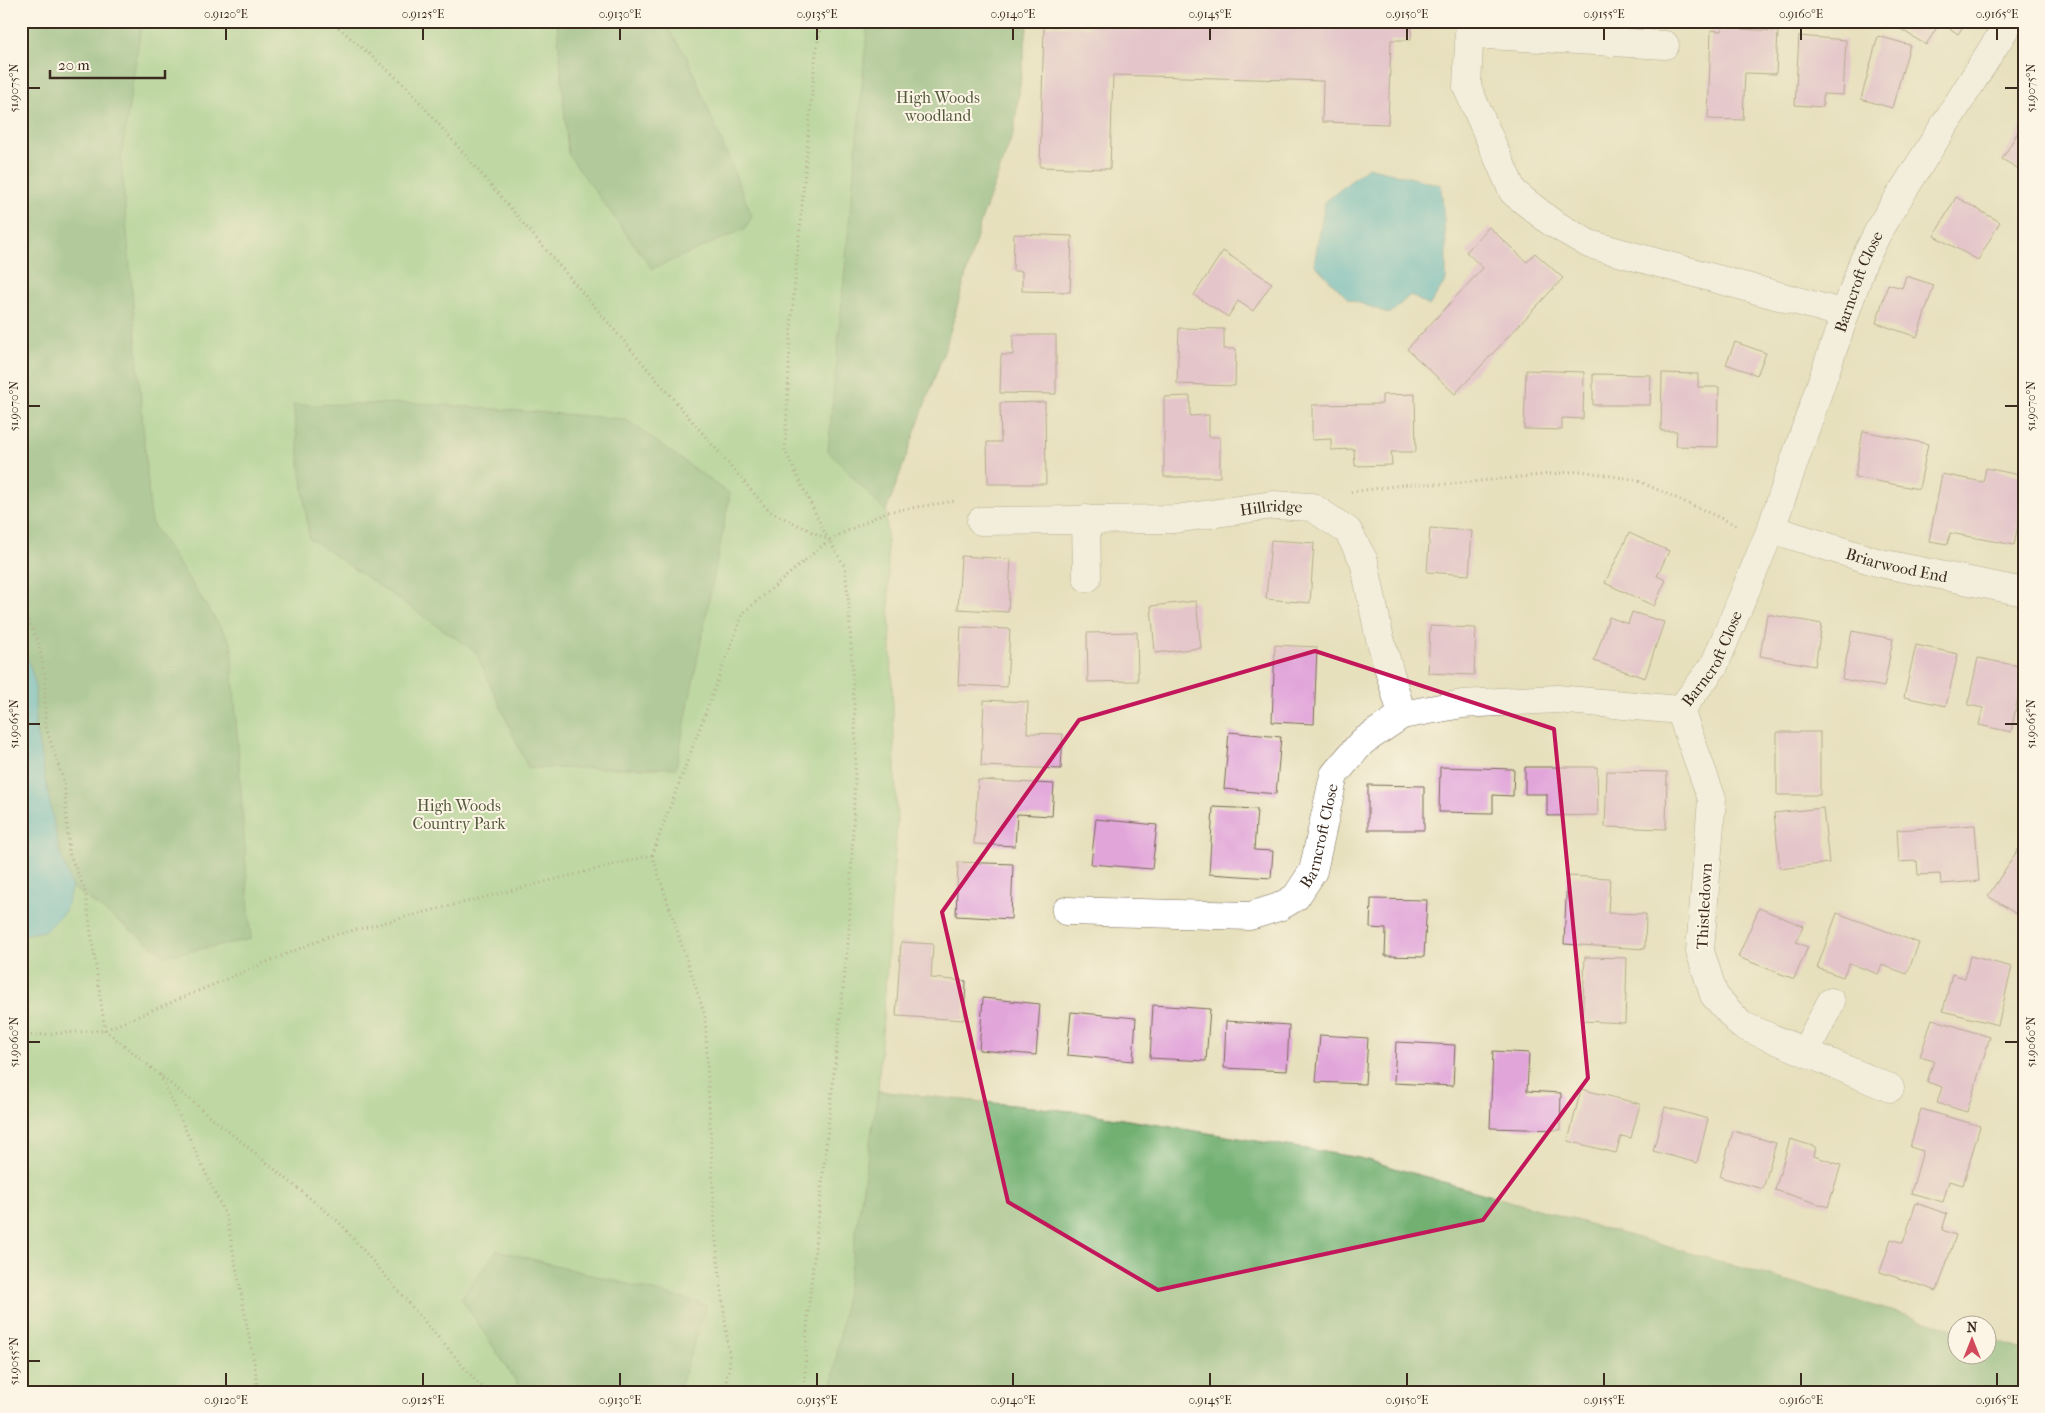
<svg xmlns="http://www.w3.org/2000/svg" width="2045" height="1413" font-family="'IM FELL French Canon',serif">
<rect width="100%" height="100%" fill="#fcf5e5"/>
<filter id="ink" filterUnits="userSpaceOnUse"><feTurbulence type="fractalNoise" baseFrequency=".02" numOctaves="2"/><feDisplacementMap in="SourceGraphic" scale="10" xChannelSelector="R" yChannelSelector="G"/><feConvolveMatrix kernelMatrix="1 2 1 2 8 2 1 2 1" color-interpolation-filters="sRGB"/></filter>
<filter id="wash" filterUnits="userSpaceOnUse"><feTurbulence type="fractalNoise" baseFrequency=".0096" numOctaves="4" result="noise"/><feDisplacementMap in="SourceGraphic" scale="20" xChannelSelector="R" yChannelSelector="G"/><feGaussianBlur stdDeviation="1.12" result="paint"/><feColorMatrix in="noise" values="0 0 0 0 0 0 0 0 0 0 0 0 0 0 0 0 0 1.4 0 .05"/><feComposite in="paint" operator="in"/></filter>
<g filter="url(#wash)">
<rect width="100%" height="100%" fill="#e7e0bd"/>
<polygon fill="#8dcd84" stroke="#647c51" points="21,21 1028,21 1014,131 981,221 946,346 886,512 897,822 878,1091 1079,1112 1360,1158 1957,1330 1958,1356 1988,1356 1988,1339 2024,1350 2024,1392 21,1392"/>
<g fill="#72b072" stroke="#566d48">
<polygon points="21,21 142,21 121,158 151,522 231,643 251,939 166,956 72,887 59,850 35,725 35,682 21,638"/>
<polygon points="557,21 663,21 687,57 752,216 745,229 652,269 568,154"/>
<polygon points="868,21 1028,21 1014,131 981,221 946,346 886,512 828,451"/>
<polygon points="418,403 625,419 730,494 676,768 528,768 476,652 309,538 293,405"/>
<polygon points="878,1091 1079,1112 1360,1158 1957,1330 1958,1356 1988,1356 1988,1339 2024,1350 2024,1392 831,1392"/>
<polygon points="497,1250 707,1305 678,1392 523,1392 461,1298"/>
</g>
<g fill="#4bb6c8" stroke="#437073">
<polygon points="1368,167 1441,185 1446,244 1446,280 1429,306 1410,295 1390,314 1348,299 1314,264 1325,202"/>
<polygon points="21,638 35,682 35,725 59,850 72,887 65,911 45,931 21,935"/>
</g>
<g id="blocks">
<g fill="#e1a5da">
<polygon points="1090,21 1412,21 1411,40 1391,40 1388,124 1322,122 1323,81 1113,75 1110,169 1040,167 1044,26 1090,27"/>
<polygon points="1723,21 1742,21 1742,29 1778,31 1776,74 1745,73 1743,120 1708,119 1711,30 1722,31"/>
<polygon points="1888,21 1967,21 1958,34 1940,22 1926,45"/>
<polygon points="1799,36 1846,40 1843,95 1823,94 1823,107 1795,105"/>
<polygon points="1878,36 1910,45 1892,108 1861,99"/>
<polygon points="2024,122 2024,172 2002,159"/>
<polygon points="1956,197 2000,222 1978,260 1934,236"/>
<polygon points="1489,227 1527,262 1535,253 1563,278 1455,394 1407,349 1483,268 1466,252"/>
<polygon points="1014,234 1072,236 1070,292 1022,291 1022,271 1013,271"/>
<polygon points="1223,251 1272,283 1253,311 1238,301 1228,317 1194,295"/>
<polygon points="1906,276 1934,285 1917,337 1876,323 1888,284 1902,288"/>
<polygon points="1179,328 1224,329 1224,349 1236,349 1235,386 1177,384"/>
<polygon points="1013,335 1056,335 1056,394 1000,393 1001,355 1013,355"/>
<polygon points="1735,342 1766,353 1757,375 1726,364"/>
<polygon points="1526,370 1584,372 1583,419 1562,418 1562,430 1524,429"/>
<polygon points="1662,373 1698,374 1698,387 1719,387 1718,447 1676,446 1677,431 1661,431"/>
<polygon points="1593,374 1651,375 1650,405 1593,405"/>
<polygon points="1415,394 1416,452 1391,452 1392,465 1355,466 1354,449 1331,450 1331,439 1312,440 1312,405 1382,404 1382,395"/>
<polygon points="1190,396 1190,416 1209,415 1209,437 1220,437 1220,477 1164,477 1164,397"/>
<polygon points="1045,402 1046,484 988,484 987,442 1001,442 1000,403"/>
<polygon points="1863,431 1928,444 1919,489 1855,477"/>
<polygon points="1986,468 2024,476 2024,493 2014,545 1950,533 1948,544 1929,541 1942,474 1983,482"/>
<polygon points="1430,528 1472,531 1469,575 1427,572"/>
<polygon points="1629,533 1669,551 1657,576 1666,580 1654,606 1605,583"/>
<polygon points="1271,540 1314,543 1310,603 1266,599"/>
<polygon points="961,556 1011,559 1008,612 958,609"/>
<polygon points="1196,601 1201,648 1155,653 1151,606"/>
<polygon points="1632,612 1664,622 1645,678 1594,661 1609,617 1628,624"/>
<polygon points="1767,614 1822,624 1815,666 1760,656"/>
<polygon points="1430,626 1476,628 1474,675 1428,673"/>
<polygon points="961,627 1010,629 1007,687 958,685"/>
<polygon points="1852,631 1893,639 1884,687 1842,679"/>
<polygon points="1137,632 1138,681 1088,682 1087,633"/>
<polygon points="1275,645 1317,647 1314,724 1272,722"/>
<polygon points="1916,645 1958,654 1946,706 1904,697"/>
<polygon points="1978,658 2024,667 2011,732 1979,725 1983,708 1968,705"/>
<polygon points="984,700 1028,702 1027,733 1063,734 1061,769 981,766"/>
<polygon points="1229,732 1281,737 1276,794 1224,789"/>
<rect x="1777" y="732" width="43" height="63"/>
<polygon points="1440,767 1514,769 1513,796 1493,795 1493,813 1439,812"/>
<polygon points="1525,767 1597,767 1598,815 1547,816 1547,794 1525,794"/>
<polygon points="1607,771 1667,772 1666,829 1605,827"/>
<polygon points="978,780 1054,784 1052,816 1017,814 1015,846 974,844"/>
<polygon points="1368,785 1424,786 1424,830 1368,830"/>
<polygon points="1213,807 1257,809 1254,850 1273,851 1271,878 1209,874"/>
<polygon points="1823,808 1829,863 1780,869 1774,813"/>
<polygon points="1096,819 1157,825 1152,869 1091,864"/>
<polygon points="1975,825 1979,881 1941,884 1940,874 1918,875 1917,861 1899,862 1897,830"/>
<polygon points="2019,848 2024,851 2024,913 2021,917 1988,896"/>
<polygon points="958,862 1013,864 1011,919 956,916"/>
<polygon points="1567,876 1610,878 1608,913 1646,914 1645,949 1564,944"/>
<polygon points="1371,899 1427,900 1424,957 1385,956 1386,929 1370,928"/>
<polygon points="1759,908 1803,926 1796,942 1808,947 1794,979 1738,957"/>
<polygon points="1837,913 1919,943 1907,974 1882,965 1878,974 1849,963 1843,977 1817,968"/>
<polygon points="901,942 933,944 931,978 966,981 964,1020 896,1016"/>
<polygon points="1970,956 2012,967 1998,1025 1943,1011 1952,974 1965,978"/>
<polygon points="1585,957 1627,958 1625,1023 1582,1021"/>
<polygon points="983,998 1040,1004 1036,1055 979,1050"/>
<polygon points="1153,1005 1210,1009 1206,1061 1150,1058"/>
<polygon points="1071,1012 1136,1018 1133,1061 1067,1055"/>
<polygon points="1932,1019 1990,1037 1967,1112 1937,1103 1942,1087 1927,1082 1934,1061 1920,1057"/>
<polygon points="1226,1021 1289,1025 1287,1071 1224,1068"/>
<polygon points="1320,1035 1368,1038 1365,1084 1316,1082"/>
<polygon points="1396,1042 1455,1045 1453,1086 1394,1083"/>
<polygon points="1493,1051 1529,1053 1527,1091 1561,1093 1560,1130 1490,1128"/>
<polygon points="1581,1089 1640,1104 1631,1138 1621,1136 1616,1153 1568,1141"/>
<polygon points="1665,1107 1708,1119 1697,1163 1653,1151"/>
<polygon points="1921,1109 1980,1126 1963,1185 1949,1181 1943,1202 1911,1193 1923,1151 1910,1147"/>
<polygon points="1733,1131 1776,1143 1763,1189 1720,1177"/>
<polygon points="1790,1139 1816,1147 1814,1156 1841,1165 1828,1207 1775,1190"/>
<polygon points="1916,1203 1947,1214 1942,1230 1956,1235 1937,1291 1880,1272 1891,1239 1903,1243"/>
</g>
</g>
</g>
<g filter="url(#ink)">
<use href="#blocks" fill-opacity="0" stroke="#776a56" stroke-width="1"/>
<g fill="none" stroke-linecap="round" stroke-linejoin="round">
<g stroke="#776a56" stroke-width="29">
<g id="minor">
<polyline points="1470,21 1467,87 1513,192 1551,222 1589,244 1845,314"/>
<polyline points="1469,34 1665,45"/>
<polyline points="1086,519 1087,578"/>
<path id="s1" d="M981 521 1175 519 1273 505 1312 507 1348 531 1364 561 1379 635 1402 715"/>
<path id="s2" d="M1771 529 1880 563 2024 592"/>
<polyline points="1680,710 1712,799 1700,951 1714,995 1741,1025 1890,1088"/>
<path id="s3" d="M1066 911 1250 916 1279 907 1296 897 1313 871 1334 775 1362 742 1402 715 1462 704 1557 699 1680 710 1714 666 1771 529 1863 262 1882 224 2010 21"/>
<polyline points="1805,1052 1831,1002"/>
</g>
</g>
<g stroke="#776a56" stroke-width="3" stroke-dasharray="1 4" stroke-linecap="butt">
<polyline points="331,21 406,86 769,511 829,540"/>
<polyline points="821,21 815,60 791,326 785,451 828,539"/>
<polyline points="1351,492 1409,484 1451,484 1581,471 1636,480 1736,525"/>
<polyline points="21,607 38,641 45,678 45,725 64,782 69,853 85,890 105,1030 339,1222 475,1380 488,1392"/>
<polyline points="652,855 705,1015 715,1233 730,1363 724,1392"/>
<polyline points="21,1036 105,1030 327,937 652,855 743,613 829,540"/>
<polyline points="160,1075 227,1219 255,1367 258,1392"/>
<polyline points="804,1392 808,1313 849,933 856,747 849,606 845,567 829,540 886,512 955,501"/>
</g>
<use href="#minor" stroke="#fff" stroke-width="28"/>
</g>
</g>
<path d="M0 0H2045V1413H0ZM1315 651 1554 729 1588 1078 1483 1220 1158 1290 1008 1202 942 912 1079 720Z" fill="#e7e0bd" fill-opacity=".55" fill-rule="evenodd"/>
<path fill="none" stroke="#c2185b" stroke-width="4" stroke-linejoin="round" d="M1315 651 1554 729 1588 1078 1483 1220 1158 1290 1008 1202 942 912 1079 720Z"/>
<path fill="none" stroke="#3b2a1e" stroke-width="2" d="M226 28V40M423 28V40M620 28V40M817 28V40M1013 28V40M1210 28V40M1407 28V40M1604 28V40M1801 28V40M1997 28V40M28 88H40M2005 88H2018M28 406H40M2005 406H2018M28 724H40M2005 724H2018M28 1042H40M2005 1042H2018M28 1361H40M226 1373V1386M423 1373V1386M620 1373V1386M817 1373V1386M1013 1373V1386M1210 1373V1386M1407 1373V1386M1604 1373V1386M1801 1373V1386M1997 1373V1386"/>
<g text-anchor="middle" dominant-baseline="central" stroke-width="4" stroke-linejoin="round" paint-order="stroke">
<g font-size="16" fill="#545b3d" stroke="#fcf5e5">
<text x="938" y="97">High Woods<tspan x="938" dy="18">woodland</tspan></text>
<text x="459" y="805">High Woods<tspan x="459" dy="18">Country Park</tspan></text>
</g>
<g font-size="16" fill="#3b2a1e" stroke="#fcf5e5">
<text stroke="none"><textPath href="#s3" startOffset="1201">Barncroft Close</textPath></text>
<text stroke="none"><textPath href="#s1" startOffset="291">Hillridge</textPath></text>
<text stroke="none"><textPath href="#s2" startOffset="131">Briarwood End</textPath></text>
<text stroke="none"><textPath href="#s3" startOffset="796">Barncroft Close</textPath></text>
<text stroke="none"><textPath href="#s3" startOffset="301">Barncroft Close</textPath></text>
<text transform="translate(1704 906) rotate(-87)">Thistledown</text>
</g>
</g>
<rect width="2045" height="1413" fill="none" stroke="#fcf5e5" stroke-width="55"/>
<g transform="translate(1972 1340)"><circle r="24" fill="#fcf5e5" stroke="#afa495"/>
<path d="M0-4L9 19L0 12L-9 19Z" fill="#d1495b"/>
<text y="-8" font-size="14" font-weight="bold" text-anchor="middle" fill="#3b2a1e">N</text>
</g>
<path d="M50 70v8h115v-8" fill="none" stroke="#3b2a1e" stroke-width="2.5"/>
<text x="58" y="70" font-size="15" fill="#3b2a1e" stroke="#fcf5e5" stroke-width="4" paint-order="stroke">20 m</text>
<rect x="28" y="28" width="1990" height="1358" fill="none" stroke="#3b2a1e" stroke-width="2"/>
<g font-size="12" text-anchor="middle" fill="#3b2a1e">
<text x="226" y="18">0.9120°E</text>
<text x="423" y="18">0.9125°E</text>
<text x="620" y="18">0.9130°E</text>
<text x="817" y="18">0.9135°E</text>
<text x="1013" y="18">0.9140°E</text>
<text x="1210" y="18">0.9145°E</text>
<text x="1407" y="18">0.9150°E</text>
<text x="1604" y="18">0.9155°E</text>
<text x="1801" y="18">0.9160°E</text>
<text x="1997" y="18">0.9165°E</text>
<text transform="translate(14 88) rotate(-90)" y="4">51.9075°N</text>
<text transform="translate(2031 88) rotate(-90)" y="4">51.9075°N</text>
<text transform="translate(14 406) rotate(-90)" y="4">51.9070°N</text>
<text transform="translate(2031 406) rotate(-90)" y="4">51.9070°N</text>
<text transform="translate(14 724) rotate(-90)" y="4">51.9065°N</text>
<text transform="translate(2031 724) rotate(-90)" y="4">51.9065°N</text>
<text transform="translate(14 1042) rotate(-90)" y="4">51.9060°N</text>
<text transform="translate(2031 1042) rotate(-90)" y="4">51.9060°N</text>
<text transform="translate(14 1361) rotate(-90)" y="4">51.9055°N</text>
<text x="226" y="1404">0.9120°E</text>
<text x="423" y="1404">0.9125°E</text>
<text x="620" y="1404">0.9130°E</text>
<text x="817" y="1404">0.9135°E</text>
<text x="1013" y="1404">0.9140°E</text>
<text x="1210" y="1404">0.9145°E</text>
<text x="1407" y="1404">0.9150°E</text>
<text x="1604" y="1404">0.9155°E</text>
<text x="1801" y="1404">0.9160°E</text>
<text x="1997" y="1404">0.9165°E</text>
</g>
</svg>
